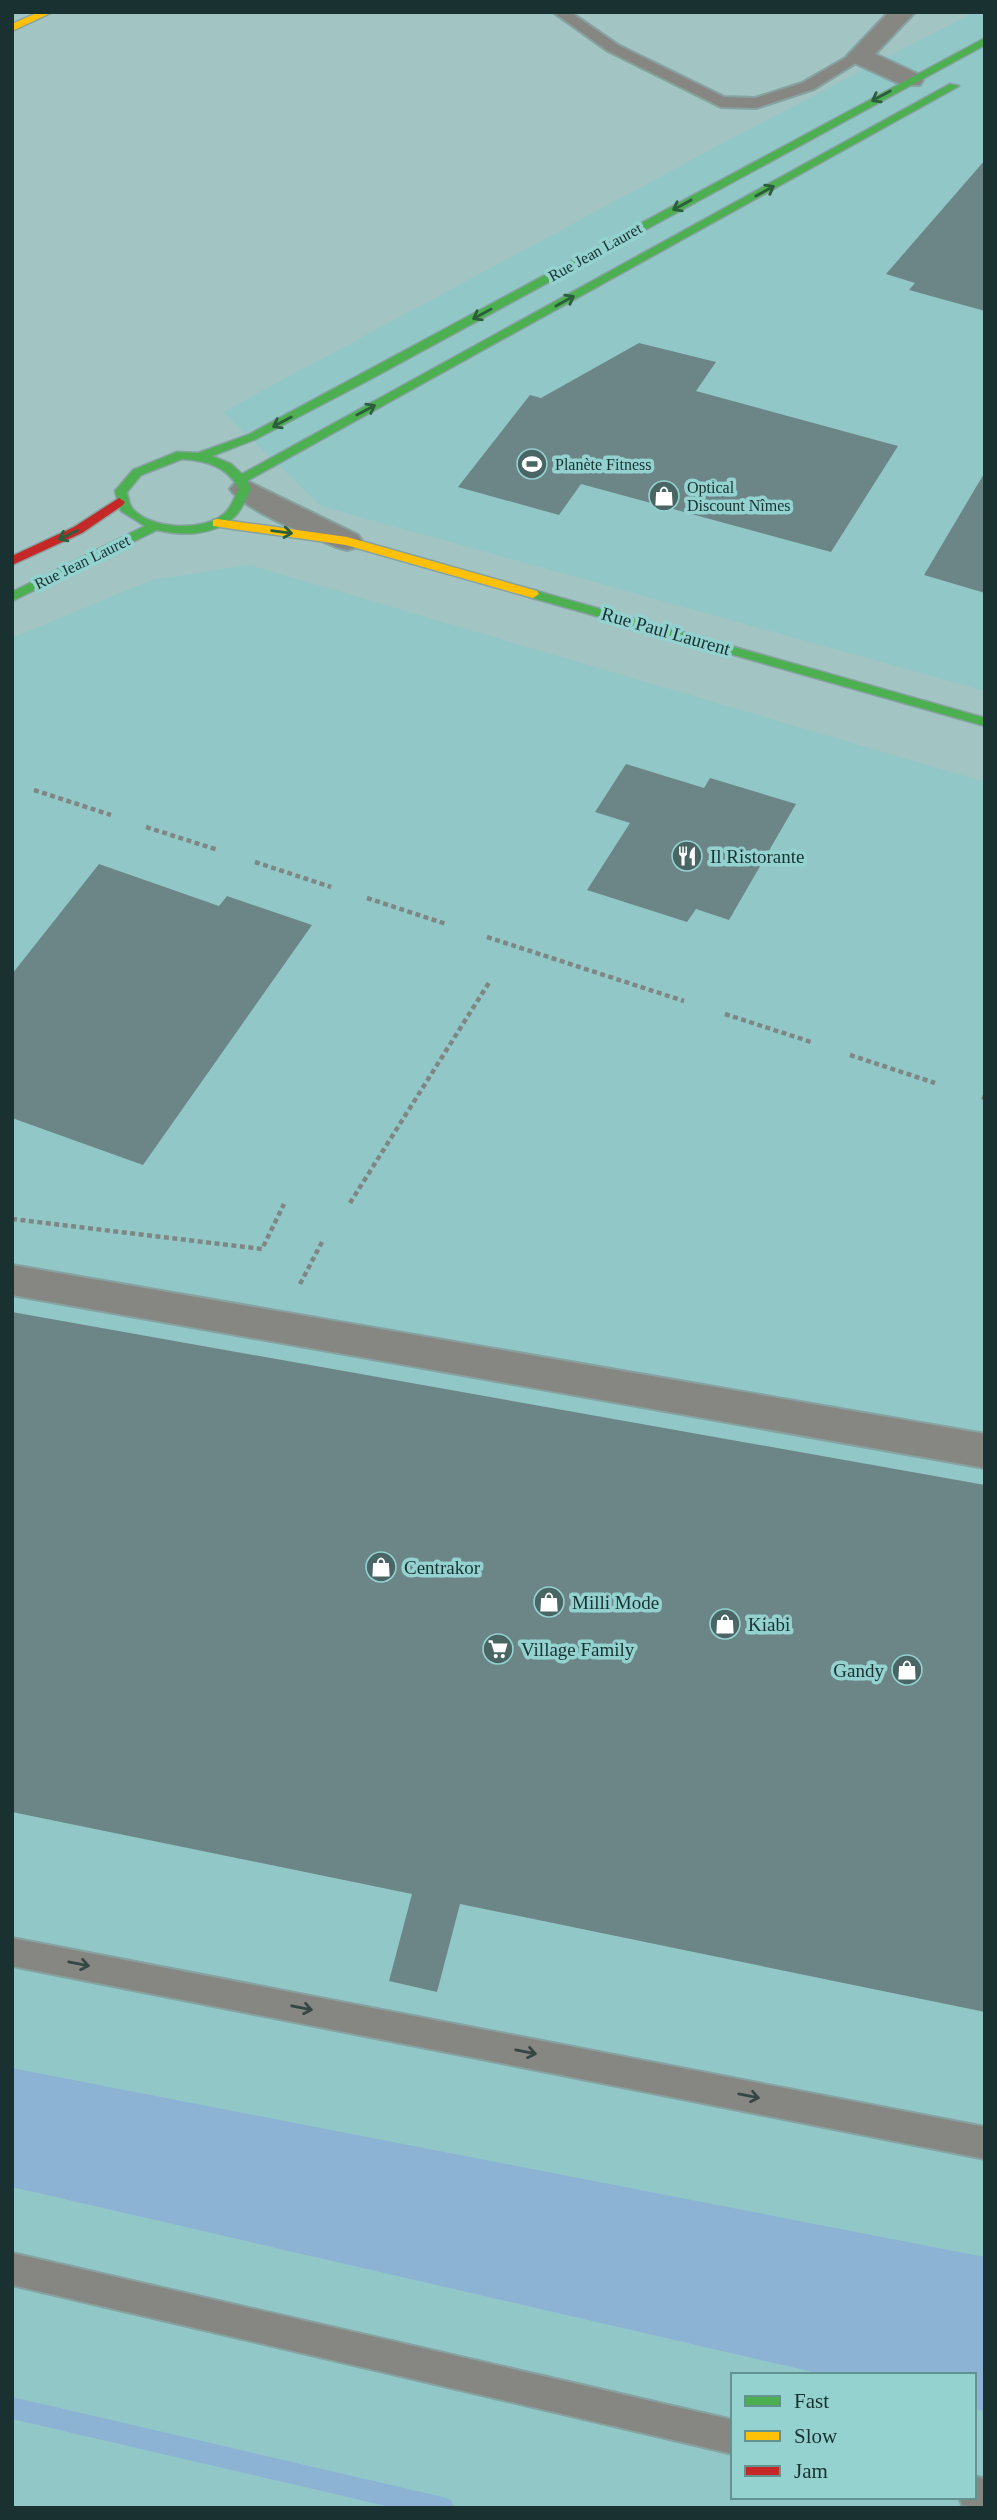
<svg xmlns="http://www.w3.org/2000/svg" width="997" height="2520" font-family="'Times New Roman',serif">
<rect width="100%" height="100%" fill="#a2c4c3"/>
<g fill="#91c8c7" fill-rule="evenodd">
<polygon points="974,12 985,12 985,691 321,506 223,412 721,144"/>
<path d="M250 565 985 782V2508H12V638L151 580ZM733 2375H974V2497H733Z"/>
</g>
<polygon fill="#8db3d4" points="12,2068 985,2257 985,2411 974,2409 974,2375 826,2375 12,2187"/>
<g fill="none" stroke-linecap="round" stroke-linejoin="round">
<polygon fill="#8db3d4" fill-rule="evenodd" points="12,2397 443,2497 451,2500 454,2508 395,2508 12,2419"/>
</g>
<g fill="#6c8688">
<polygon points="985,160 985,311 909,290 915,283 886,274"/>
<polygon points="639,343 716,362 696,391 898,446 831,552 581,484 559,515 458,487 530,395 541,398"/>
<polygon points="985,472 985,593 924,575"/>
<polygon points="626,764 704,788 710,778 796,804 729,920 696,909 687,922 587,890 630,823 595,812"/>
<polygon points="99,864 219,906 227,896 312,925 143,1165 12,1118 12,974"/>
<polygon points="12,1312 985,1485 985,2012 460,1904 437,1992 389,1981 412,1894 12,1812"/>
</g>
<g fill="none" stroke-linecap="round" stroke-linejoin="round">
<g stroke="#86a2a1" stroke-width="4">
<g id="lane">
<polygon points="553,12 570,12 618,45 724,97 755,98 802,83 854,53 859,51 867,56 814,89 756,108 721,107 608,51"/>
<polygon points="12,1938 985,2127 985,2159 12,1966"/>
<polygon points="12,2253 733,2420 733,2454 12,2285"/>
<polygon points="974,2476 985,2479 985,2508 962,2505 959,2497 974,2497"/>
</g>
</g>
<g stroke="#86a2a1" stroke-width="4">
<g id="street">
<polygon points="889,12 915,12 875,54 920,75 923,80 920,85 902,85 850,61 847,56"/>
<path d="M245 480 358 535 362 541 358 547 347 550 336 547C311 536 245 511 230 489L235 483Z"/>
<polygon points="12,1265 985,1434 985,1468 12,1295"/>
</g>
</g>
<g stroke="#86a2a1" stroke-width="3">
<g id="fast">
<path d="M985 38V45L367 381 256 439 212 456 231 464 242 474 950 84 959 86 247 481 251 489C246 498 241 512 233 518 213 536 181 536 157 530L12 601V592L145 526 121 511 115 491 133 470 177 452 198 453 248 435ZM182 459C207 461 227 466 239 489 235 496 231 508 225 513 205 532 149 530 132 508 129 504 128 496 127 492L141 475Z"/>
<polygon points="533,590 985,718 985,726 529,597 527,594"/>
</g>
</g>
<g stroke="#86a2a1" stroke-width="3">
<g id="slow">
<polygon points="39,12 53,12 12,31 12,24"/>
<polygon points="217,519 347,537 537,591 539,594 533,598 346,545 213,526 213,520"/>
</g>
</g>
<g stroke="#86a2a1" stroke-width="3">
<polygon id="jam" points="119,498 125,502 123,505 82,533 12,565 12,556 74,527"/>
</g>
<g stroke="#7e8783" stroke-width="4.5" stroke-dasharray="5 3.5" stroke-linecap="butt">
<polyline points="34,790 111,815"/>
<polyline points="146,827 218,850"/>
<polyline points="255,862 331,887"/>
<polyline points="367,898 446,924"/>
<polyline points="487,937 684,1001"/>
<polyline points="725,1014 811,1042"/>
<polyline points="850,1055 935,1083"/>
<polyline points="982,1097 985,1098"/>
<polyline points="350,1203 490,981"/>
<polyline points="12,1219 262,1249 284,1204"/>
<polyline points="300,1284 322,1242"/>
</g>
<use href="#lane" fill="#868782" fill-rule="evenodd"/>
<use href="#street" fill="#868782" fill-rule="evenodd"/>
<use href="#fast" fill="#4caf50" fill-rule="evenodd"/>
<use href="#slow" fill="#ffc107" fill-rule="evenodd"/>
<use href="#jam" fill="#c62828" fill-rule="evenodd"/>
</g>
<defs><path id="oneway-shaft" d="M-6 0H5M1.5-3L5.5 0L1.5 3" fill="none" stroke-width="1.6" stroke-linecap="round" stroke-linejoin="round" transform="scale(1.75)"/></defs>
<g stroke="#2b5e3c">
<use href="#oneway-shaft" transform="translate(881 96) rotate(152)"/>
<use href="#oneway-shaft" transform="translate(765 191) rotate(-29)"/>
<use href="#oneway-shaft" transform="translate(682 205) rotate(151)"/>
<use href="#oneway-shaft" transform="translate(565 301) rotate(-29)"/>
<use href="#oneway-shaft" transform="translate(482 314) rotate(151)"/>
<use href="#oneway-shaft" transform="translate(366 410) rotate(-28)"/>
<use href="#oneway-shaft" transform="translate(282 422) rotate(152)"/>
<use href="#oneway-shaft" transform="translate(282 532) rotate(7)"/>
<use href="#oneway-shaft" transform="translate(68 535) rotate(155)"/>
</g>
<g stroke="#344745">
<use href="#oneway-shaft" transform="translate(79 1964) rotate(11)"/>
<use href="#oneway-shaft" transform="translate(302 2008) rotate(11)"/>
<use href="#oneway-shaft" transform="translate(526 2052) rotate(11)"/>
<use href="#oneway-shaft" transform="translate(749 2096) rotate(11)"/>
</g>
<defs>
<g id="stadium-disc" transform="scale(1.575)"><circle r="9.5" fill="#496564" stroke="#94d2d0"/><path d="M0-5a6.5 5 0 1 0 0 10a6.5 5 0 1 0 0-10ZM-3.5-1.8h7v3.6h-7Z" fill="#fff"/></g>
<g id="shop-disc" transform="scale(1.575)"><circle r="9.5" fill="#496564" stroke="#94d2d0"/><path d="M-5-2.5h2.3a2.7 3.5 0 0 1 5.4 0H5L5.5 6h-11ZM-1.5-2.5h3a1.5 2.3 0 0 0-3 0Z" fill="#fff"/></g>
<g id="restaurant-disc" transform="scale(1.575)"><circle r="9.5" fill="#496564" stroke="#94d2d0"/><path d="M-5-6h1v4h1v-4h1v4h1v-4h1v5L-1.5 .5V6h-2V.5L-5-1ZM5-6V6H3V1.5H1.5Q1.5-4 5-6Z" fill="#fff"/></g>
<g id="supermarket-disc" transform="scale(1.575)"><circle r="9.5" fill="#496564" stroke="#94d2d0"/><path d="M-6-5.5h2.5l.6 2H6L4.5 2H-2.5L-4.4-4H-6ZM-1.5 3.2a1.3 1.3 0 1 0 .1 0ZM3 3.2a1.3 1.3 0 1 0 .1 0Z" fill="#fff"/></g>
</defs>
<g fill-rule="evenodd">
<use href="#stadium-disc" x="532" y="464"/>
<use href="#shop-disc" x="664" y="496"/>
<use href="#restaurant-disc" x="687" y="856"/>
<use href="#shop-disc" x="381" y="1567"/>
<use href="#shop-disc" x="549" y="1602"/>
<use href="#shop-disc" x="725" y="1624"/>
<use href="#supermarket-disc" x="498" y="1649"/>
<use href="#shop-disc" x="907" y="1670"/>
</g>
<g text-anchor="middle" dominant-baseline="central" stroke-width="7" stroke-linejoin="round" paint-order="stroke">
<g font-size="16" fill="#193231" stroke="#94d2d0">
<text transform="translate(595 252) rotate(-29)">Rue Jean Lauret</text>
<text transform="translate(82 562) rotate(-26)">Rue Jean Lauret</text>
</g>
<g font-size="16" fill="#193231" stroke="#94d2d0" text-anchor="start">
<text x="555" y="464">Planète Fitness</text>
<text x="687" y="487">Optical<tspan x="687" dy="18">Discount Nîmes</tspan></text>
</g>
<g font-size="19" fill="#193231" stroke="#94d2d0">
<text transform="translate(666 631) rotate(16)">Rue Paul Laurent</text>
</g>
<g font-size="19" fill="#193231" stroke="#94d2d0" text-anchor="start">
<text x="710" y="856">Il Ristorante</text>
<text x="404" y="1567">Centrakor</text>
<text x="572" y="1602">Milli Mode</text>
<text x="748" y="1624">Kiabi</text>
<text x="521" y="1649">Village Family</text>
<text x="884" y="1670" text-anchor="end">Gandy</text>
</g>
</g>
<rect width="997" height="2520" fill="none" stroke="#193231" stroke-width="28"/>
<rect x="731" y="2373" width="245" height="126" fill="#94d2d0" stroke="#639290" stroke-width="2"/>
<rect x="745" y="2396" width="35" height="10" fill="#4caf50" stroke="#639290" stroke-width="2"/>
<text x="794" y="2408" font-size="21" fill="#193231">Fast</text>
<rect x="745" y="2431" width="35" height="10" fill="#ffc107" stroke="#639290" stroke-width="2"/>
<text x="794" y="2443" font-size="21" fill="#193231">Slow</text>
<rect x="745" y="2466" width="35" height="10" fill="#c62828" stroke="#639290" stroke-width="2"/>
<text x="794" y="2478" font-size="21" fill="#193231">Jam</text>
</svg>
